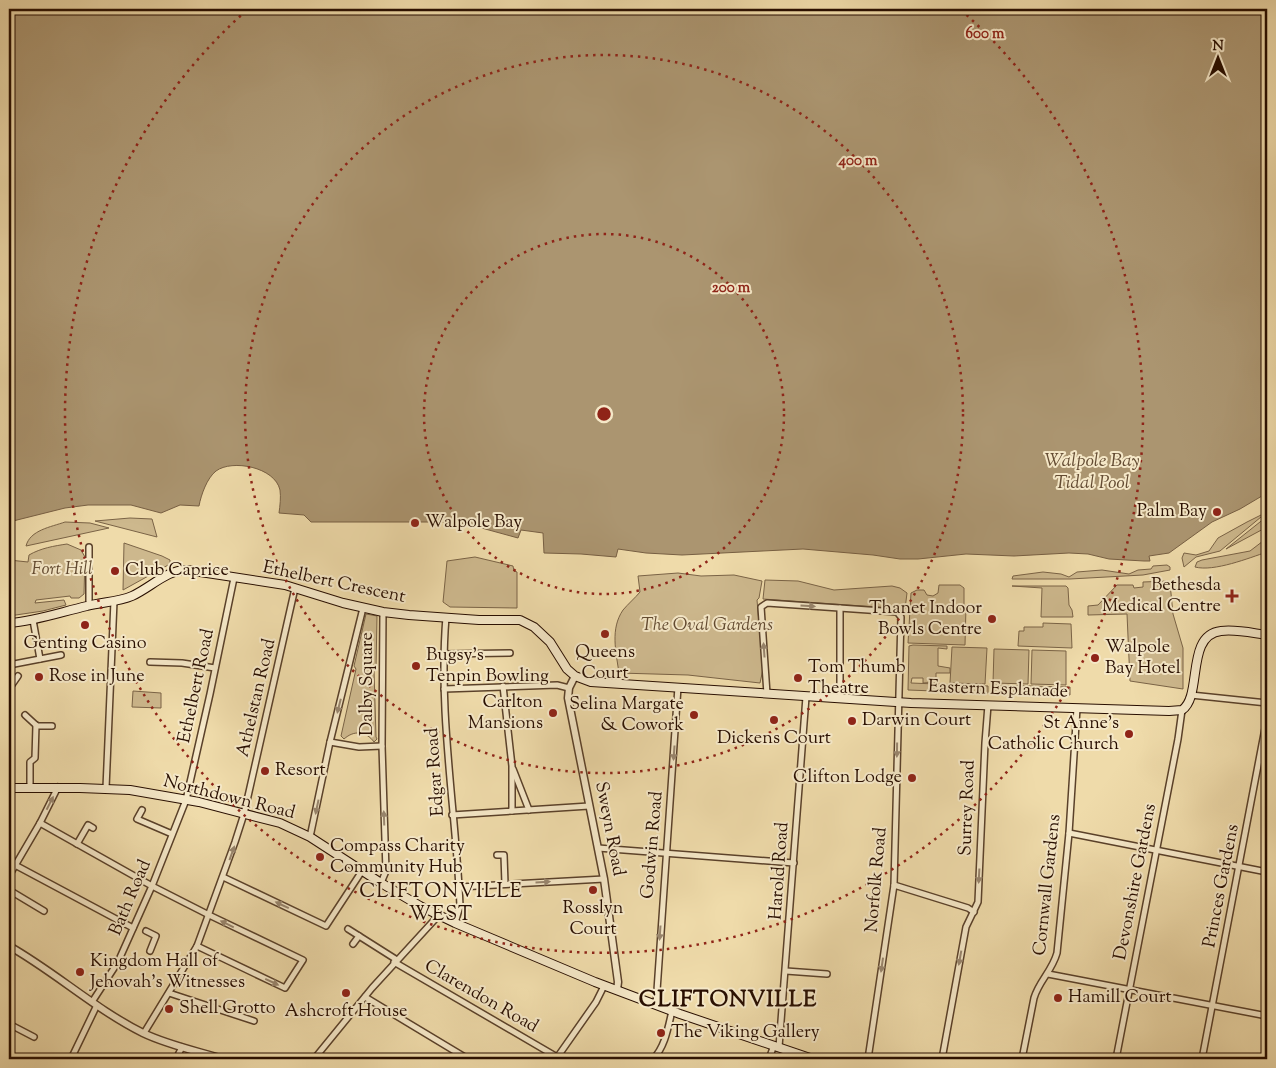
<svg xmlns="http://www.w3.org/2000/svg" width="1276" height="1068" font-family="'Sorts Mill Goudy',serif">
<rect width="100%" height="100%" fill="#efdbaa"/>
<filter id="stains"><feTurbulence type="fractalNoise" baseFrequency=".004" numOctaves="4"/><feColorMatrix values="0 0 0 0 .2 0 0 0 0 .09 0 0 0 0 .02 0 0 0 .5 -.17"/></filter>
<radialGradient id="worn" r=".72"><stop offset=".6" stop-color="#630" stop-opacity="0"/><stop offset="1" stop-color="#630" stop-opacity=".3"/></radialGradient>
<g fill="#cdb88d" stroke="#7a6346">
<polygon points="1267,512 1220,551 1196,557 1184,567 1182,558 1184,553 1196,555 1209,551 1218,538 1247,522"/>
<polygon points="1267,517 1267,527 1226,549 1265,518"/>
<polygon points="130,518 152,519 157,537 95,521"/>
<path d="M65 522 90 523 109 528 26 546C30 530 51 527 65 522Z"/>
<path d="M1267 538V552C1249 558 1214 572 1195 567L1197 562 1202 560 1250 551Z"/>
<polygon points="124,543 162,556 170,560 170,564 123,590"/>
<path d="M67 544 81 550 85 557 84 594 79 598H71L70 596 36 600 35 603 64 600 66 605 43 611 9 616V560L28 562 29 555C41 548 54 546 67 544Z"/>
<polygon points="475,557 513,566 514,571 517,572 517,608 450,607 443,602 447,561"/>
<polygon points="1167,565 1170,567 1170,570 1143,575 1070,579 1012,579 1013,576 1043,572 1061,574 1069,577 1077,572 1102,570 1129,574 1138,570 1151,569 1153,566"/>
<path d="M678 573 701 576 734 575 762 581 759 598 757 600 763 669 760 683 688 675 619 673C616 652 610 629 623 610 628 604 635 598 640 592L638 576Z"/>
<polygon points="765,580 798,581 834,590 892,586 900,588 907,593 905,609 763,599"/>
<polygon points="1168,581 1170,583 1173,614 1183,648 1183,689 1130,681 1127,614 1088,615 1088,606 1098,605 1117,585 1133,585 1134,588 1143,587 1143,582"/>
<polygon points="939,585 960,585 964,588 964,605 966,606 965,645 908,643 911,593 917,590 924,590 927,595 933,596 938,593"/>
<polygon points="1012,586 1066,586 1068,588 1069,605 1072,610 1073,617 1041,617 1042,588"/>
<path d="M366 614 377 616 376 668 374 670 376 737 377 739 374 742C366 731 354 730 344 739L341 736 356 669 354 666Z"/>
<polygon points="1043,623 1071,624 1072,648 1018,646 1019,631 1024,631 1024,627 1043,627"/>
<polygon points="913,645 947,646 947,649 938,648 938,666 950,668 950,673 936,673 936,682 923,683 923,678 912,678 911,683 988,686 988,693 908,690 909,646"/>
<polygon points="952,647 987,648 985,684 950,683"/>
<polygon points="994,649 1029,650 1028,684 993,683"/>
<polygon points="1032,650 1066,651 1066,685 1031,684"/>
<polygon points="992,685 1070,687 1070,695 991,693"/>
<polygon points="133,691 161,693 161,708 132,707"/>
</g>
<path fill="#ab9570" stroke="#775f43" d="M9 9H1267V493L1240 509 1212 522 1169 553 1149 556 1150 561H1144L1109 559 1088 554 1069 553 1014 556 966 554 918 559H900L873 555 803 549 682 555 646 553 618 549 616 557 581 554 544 553 543 533 521 530 518 538 467 524 454 522H311L304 515 279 513C280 506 281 497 280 490 275 467 232 459 216 471 207 478 201 495 199 506L180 505 161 513 131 505H88L65 508 9 522Z"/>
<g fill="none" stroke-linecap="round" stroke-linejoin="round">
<g stroke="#5a412a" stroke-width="8">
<g id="minor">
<polyline points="89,605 89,547"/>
<path d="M446 617C438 714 456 810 460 906L455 923"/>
<polyline points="33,620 40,659"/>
<polyline points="444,654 510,653"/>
<polyline points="150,662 182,663 215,668"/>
<polyline points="9,665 61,655"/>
<polyline points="503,686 512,766 512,811"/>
<polyline points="9,689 18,676"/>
<polyline points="444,689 557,685 569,688"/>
<polyline points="767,694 761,607 767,603 897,612 901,617 894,885 868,1059"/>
<polyline points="1191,695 1267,703"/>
<polyline points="840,699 840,608"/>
<polyline points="25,715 37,726 52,726"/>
<polyline points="330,742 359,747 382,746"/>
<polyline points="513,769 529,810"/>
<polyline points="30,788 30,762 35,758 36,725"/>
<polyline points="106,788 114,601"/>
<polyline points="142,810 137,819 172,834"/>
<polyline points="452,815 589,806"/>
<polyline points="40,823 152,886 209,915 303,960 285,988 197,946"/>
<polyline points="1069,833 1267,872"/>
<polyline points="310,837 330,742 363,608"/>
<polyline points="77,844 88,825 93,828"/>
<polyline points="598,848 794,863"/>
<polyline points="497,855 504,855 505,884"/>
<polyline points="15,865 133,928"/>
<polyline points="9,876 40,823 58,787"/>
<polyline points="223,877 326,926 362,871"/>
<polyline points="381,883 386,871 382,746 383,612"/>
<polyline points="894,885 968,908 974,912"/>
<polyline points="459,887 604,879"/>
<polyline points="9,890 44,911"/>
<polyline points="348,929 397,960"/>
<polyline points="146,931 156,936 150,951"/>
<polyline points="353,944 359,936"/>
<polyline points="394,962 557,1057"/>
<polyline points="786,971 827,974"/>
<polyline points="1048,974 1267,1016"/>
<polyline points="169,993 254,1021"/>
<polyline points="365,997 468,1059"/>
<polyline points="92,1002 118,962 152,886 186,800 210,694 234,578"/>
<polyline points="656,1005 678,687"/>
<polyline points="9,1024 34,1037"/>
<polyline points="144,1033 197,946 235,842 244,814 295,588"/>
<polyline points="779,1047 806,697"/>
<polyline points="71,1059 97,1005"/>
<polyline points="176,1059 182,1047"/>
<polyline points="314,1059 372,988 438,916"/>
<polyline points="556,1059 596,1002 604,986"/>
<path d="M653 1059C665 1047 668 1028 672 1011"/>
<polyline points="769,1059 774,1045"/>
<polyline points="942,1059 966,927 978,902 985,743 988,705"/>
<path d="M1022 1059 1034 998C1039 981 1052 971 1057 953L1069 833 1077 708"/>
<polyline points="1116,1059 1178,739 1182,710"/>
<polyline points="1202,1059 1267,718"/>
</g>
</g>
<g stroke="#5a412a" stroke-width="9">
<g id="tertiary">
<polyline points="575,676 569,688 568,698 604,879 618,982 617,990"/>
<path d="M9 946C55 972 95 1009 143 1033 168 1045 197 1051 223 1059"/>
</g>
</g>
<g stroke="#280e00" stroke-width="10">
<g id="secondary">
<path d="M9 623C36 621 61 612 87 606 102 602 118 602 132 596 150 588 168 569 187 570L285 585 343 603 383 612 409 615 479 620H520L534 627 550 642 567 669 575 676 591 682 911 703 1169 711 1182 710C1203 696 1185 635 1221 631 1236 629 1252 633 1267 635"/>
<polyline points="9,788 80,788 130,790 199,802 280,823 310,837 381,883 420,906 455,923 595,982 680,1014 813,1059"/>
</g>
</g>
<use href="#minor" stroke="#f5e8c8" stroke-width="5"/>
<use href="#tertiary" stroke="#f5e8c8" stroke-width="6"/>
<use href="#secondary" stroke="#f5e8c8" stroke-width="8"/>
</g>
<defs><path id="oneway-solid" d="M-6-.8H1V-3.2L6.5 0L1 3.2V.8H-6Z" transform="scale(1.25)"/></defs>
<g fill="#99866e">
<use href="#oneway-solid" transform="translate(808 606) rotate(4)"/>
<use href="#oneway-solid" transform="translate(764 650) rotate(-94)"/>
<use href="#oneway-solid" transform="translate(339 706) rotate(104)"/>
<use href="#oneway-solid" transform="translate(897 750) rotate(91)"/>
<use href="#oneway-solid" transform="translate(674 753) rotate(94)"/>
<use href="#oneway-solid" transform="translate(50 803) rotate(-63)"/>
<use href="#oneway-solid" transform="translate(317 807) rotate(102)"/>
<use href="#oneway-solid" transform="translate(384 818) rotate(-92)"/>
<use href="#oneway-solid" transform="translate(232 853) rotate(-70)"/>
<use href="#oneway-solid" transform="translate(979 876) rotate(93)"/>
<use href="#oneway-solid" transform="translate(543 882) rotate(-3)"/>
<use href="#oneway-solid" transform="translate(282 905) rotate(-155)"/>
<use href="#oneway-solid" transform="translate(227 924) rotate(-154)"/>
<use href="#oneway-solid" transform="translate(660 933) rotate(94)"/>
<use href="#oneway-solid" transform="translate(960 958) rotate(100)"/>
<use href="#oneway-solid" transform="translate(882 965) rotate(98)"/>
<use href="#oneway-solid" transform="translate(272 982) rotate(25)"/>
</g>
<g fill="none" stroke="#8f2418" stroke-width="2.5" stroke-dasharray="2.5 5">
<circle cx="604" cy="414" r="180"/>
<circle cx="604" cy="414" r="359"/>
<path d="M961 10A539 539 0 1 1 247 10"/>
</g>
<g fill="#8f2418" stroke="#f5e8c8" stroke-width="2">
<circle cx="1217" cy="512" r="5"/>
<circle cx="415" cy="523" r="5"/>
<circle cx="115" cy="571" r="5"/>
<path d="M1229.5 588.5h5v5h5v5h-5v5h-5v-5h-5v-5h5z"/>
<circle cx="992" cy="619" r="5"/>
<circle cx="85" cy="625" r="5"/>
<circle cx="605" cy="634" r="5"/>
<circle cx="1095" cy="658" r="5"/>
<circle cx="416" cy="666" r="5"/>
<circle cx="39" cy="677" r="5"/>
<circle cx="798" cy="678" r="5"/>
<circle cx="553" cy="713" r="5"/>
<circle cx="694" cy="715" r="5"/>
<circle cx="774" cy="720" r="5"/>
<circle cx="852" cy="721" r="5"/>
<circle cx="1129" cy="734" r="5"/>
<circle cx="265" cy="771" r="5"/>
<circle cx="912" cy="778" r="5"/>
<circle cx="320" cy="857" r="5"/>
<circle cx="593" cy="890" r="5"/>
<circle cx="80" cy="972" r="5"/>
<circle cx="346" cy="993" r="5"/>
<circle cx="1058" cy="998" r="5"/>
<circle cx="169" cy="1009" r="5"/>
<circle cx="661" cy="1033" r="5"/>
</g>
<g text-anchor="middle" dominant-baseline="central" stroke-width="4" stroke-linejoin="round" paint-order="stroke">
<g font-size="18" fill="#280e00" stroke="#f5e8c8" text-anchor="start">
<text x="1207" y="512" text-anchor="end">Palm Bay</text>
<text x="425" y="523">Walpole Bay</text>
<text x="125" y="571">Club Caprice</text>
<text x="1221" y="586" text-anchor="end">Bethesda<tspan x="1221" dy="21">Medical Centre</tspan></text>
<text x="982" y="609" text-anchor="end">Thanet Indoor<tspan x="982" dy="21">Bowls Centre</tspan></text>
<text x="85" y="644" text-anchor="middle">Genting Casino</text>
<text x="1105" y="648">Walpole<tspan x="1105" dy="21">Bay Hotel</tspan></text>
<text x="605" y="653" text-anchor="middle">Queens<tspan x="605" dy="21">Court</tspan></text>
<text x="426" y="656">Bugsy's<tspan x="426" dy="21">Tenpin Bowling</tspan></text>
<text x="808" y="668">Tom Thumb<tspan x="808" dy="21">Theatre</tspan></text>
<text x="49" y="677">Rose in June</text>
<text x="543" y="703" text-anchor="end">Carlton<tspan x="543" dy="21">Mansions</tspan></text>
<text x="684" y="705" text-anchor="end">Selina Margate<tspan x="684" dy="21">&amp; Cowork</tspan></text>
<text x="862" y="721">Darwin Court</text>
<text x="1119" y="724" text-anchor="end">St Anne's<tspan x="1119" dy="21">Catholic Church</tspan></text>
<text x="774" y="739" text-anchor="middle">Dickens Court</text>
<text x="275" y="771">Resort</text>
<text x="902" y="778" text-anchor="end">Clifton Lodge</text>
<text x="330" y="847">Compass Charity<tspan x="330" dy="21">Community Hub</tspan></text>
<text x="593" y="909" text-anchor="middle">Rosslyn<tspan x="593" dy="21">Court</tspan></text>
<text x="90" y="962">Kingdom Hall of<tspan x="90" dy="21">Jehovah's Witnesses</tspan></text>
<text x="1068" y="998">Hamill Court</text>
<text x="179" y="1009">Shell Grotto</text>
<text x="346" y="1012" text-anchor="middle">Ashcroft House</text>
<text x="671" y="1033">The Viking Gallery</text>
</g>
<g font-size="18" font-style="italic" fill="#624a31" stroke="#f5e8c8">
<text x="62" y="570">Fort Hill</text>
<text x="707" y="626">The Oval Gardens</text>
</g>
<g font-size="18" fill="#280e00" stroke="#f5e8c8">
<text transform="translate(334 583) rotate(12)">Ethelbert Crescent</text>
<text transform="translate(368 684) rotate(-90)">Dalby Square</text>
<text transform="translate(197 686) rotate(-78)">Ethelbert Road</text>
<text transform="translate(998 690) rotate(2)">Eastern Esplanade</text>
<text transform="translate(257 698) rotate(-77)">Athelstan Road</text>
<text transform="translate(436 772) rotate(-94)">Edgar Road</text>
<text transform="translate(229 798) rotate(14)">Northdown Road</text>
<text transform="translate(968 808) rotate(-88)">Surrey Road</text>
<text transform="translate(609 829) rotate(79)">Sweyn Road</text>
<text transform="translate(653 845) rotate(-85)">Godwin Road</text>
<text transform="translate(780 871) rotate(-86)">Harold Road</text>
<text transform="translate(877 880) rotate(-85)">Norfolk Road</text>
<text transform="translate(1136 882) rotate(-79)">Devonshire Gardens</text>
<text transform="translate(1048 885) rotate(-84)">Cornwall Gardens</text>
<text transform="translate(1222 886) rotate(-79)">Princes Gardens</text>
<text transform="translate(131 898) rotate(-67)">Bath Road</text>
<text transform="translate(481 997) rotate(30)">Clarendon Road</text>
</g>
<g font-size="19" font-style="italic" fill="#634b32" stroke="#f5e8c8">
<text x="1092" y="461">Walpole Bay<tspan x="1092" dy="22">Tidal Pool</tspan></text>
</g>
<g font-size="20" letter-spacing="1" fill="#280e00" stroke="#f5e8c8">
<text x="441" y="892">CLIFTONVILLE<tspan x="441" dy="23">WEST</tspan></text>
</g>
<g font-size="22" font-weight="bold" letter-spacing="1" fill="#280e00" stroke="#f5e8c8">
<text x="728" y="1001">CLIFTONVILLE</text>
</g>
</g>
<circle cx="604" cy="414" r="8" fill="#8f2418" stroke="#f5e8c8" stroke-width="2.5"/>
<g font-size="15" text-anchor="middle" font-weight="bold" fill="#8f2418" stroke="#f5e8c8" stroke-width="4" stroke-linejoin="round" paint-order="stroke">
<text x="985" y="38">600 m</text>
<text x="858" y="165">400 m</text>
<text x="731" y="292">200 m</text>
</g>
<rect width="1276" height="1068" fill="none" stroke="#efdbaa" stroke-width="30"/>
<rect x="10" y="10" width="1256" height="1048" fill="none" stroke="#280e00" stroke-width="2.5"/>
<rect x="15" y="15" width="1246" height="1038" fill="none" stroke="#280e00"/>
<g transform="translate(1218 58)" stroke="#f5e8c8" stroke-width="4" paint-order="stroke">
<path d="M0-4L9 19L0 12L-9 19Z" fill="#280e00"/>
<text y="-8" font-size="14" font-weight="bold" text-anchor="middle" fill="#280e00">N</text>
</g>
<rect width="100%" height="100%" filter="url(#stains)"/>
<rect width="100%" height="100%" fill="url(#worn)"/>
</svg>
